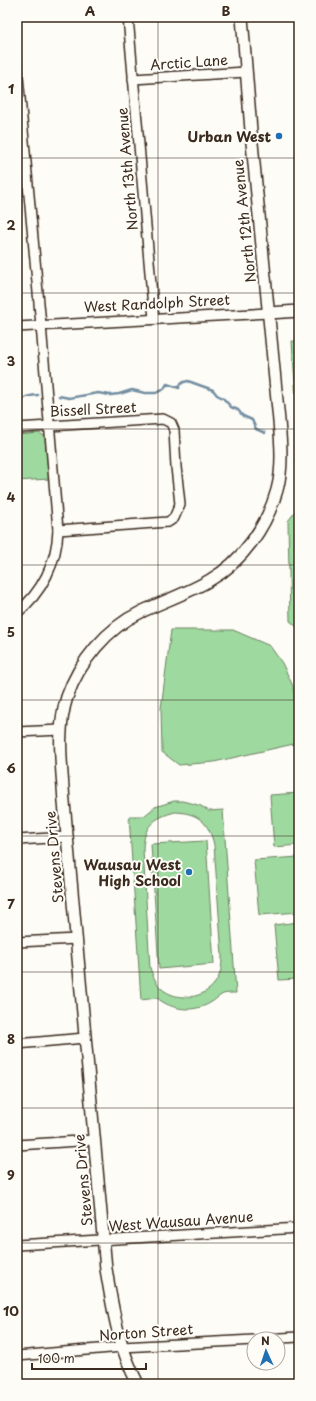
<svg xmlns="http://www.w3.org/2000/svg" width="316" height="1401" font-family="'Playpen Sans',sans-serif">
<rect width="100%" height="100%" fill="#fdfcf7"/>
<filter id="ink" filterUnits="userSpaceOnUse"><feTurbulence type="fractalNoise" baseFrequency=".025" numOctaves="2"/><feDisplacementMap in="SourceGraphic" scale="8" xChannelSelector="R" yChannelSelector="G"/><feConvolveMatrix kernelMatrix="1 2 1 2 8 2 1 2 1" color-interpolation-filters="sRGB"/></filter>
<g filter="url(#ink)">
<g fill="#9ed9a0" stroke="#6c825f" fill-rule="evenodd">
<polygon points="292,341 299,341 299,416 297,415"/>
<polygon points="39,433 43,435 45,437 49,479 17,481 17,435"/>
<polygon points="299,507 299,629 290,621 288,521"/>
<polygon points="171,630 233,630 270,646 282,663 293,686 298,743 214,762 179,765 162,752 161,708"/>
<polygon points="299,793 299,845 274,847 270,795"/>
<path d="M174 801H182L191 803 201 806 209 811 223 810 236 993C232 993 227 993 223 994 219 996 214 1001 210 1003 193 1013 172 1010 157 998L141 1000 129 816H144L155 807ZM175 812C198 813 209 822 214 845L222 956C222 966 221 975 215 983 202 1001 172 1002 158 985 155 980 152 974 150 968L143 849C144 826 153 818 175 812Z"/>
<polygon points="206,841 214,964 159,969 151,844"/>
<polygon points="299,857 299,912 259,915 254,860"/>
<polygon points="299,922 299,979 279,980 274,925"/>
</g>
<g fill="none" stroke-linecap="round" stroke-linejoin="round">
<g stroke="#738ea1" stroke-width="2.5">
<polyline points="59,396 69,398 98,393 110,395 119,394 132,390 145,393 156,393 164,389 167,384 179,388 179,385 184,382 188,381 213,390 217,395 223,398 231,407 238,410 243,416 252,420 256,429 265,433"/>
<path d="M17 412C23 398 22 396 38 395"/>
<polyline points="297,445 299,446"/>
</g>
<g stroke="#3b2a1e" stroke-width="12">
<g id="minor">
<polyline points="128,17 154,319"/>
<path d="M17 65 41 325 58 530C57 563 42 592 17 613"/>
<polyline points="133,79 246,72"/>
<polyline points="17,327 269,313"/>
<polyline points="17,428 163,419 171,423 174,430 176,467 180,504 174,518 168,522 58,530"/>
<polyline points="17,732 61,730"/>
<polyline points="17,840 68,837"/>
<polyline points="17,942 77,939"/>
<polyline points="17,1044 85,1038"/>
<polyline points="17,1145 94,1140"/>
<polyline points="17,1245 299,1228"/>
<polyline points="263,1339 299,1337"/>
<polyline points="17,1356 122,1347 254,1340"/>
</g>
</g>
<g stroke="#3b2a1e" stroke-width="14">
<g id="tertiary">
<polyline points="269,313 299,311"/>
<path d="M138 1384C118 1346 113 1310 106 1269L64 802C62 767 56 731 67 697 79 662 107 628 141 612 164 601 188 593 210 580 242 562 267 526 277 490 283 468 281 444 279 421L252 143 242 17"/>
</g>
</g>
<use href="#minor" stroke="#fdfcf7" stroke-width="9"/>
<use href="#tertiary" stroke="#fdfcf7" stroke-width="11"/>
</g>
</g>
<path fill="none" stroke="#3b2a1e" stroke-width="1" stroke-opacity="0.55" d="M158 17V1384M17 158H299M17 293H299M17 429H299M17 565H299M17 700H299M17 836H299M17 972H299M17 1108H299M17 1243H299"/>
<g fill="#1f6fb2" stroke="#fdfcf7" stroke-width="1.5">
<circle cx="279" cy="136" r="4"/>
<circle cx="189" cy="872" r="4"/>
</g>
<g text-anchor="middle" dominant-baseline="central" stroke-width="4" stroke-linejoin="round" paint-order="stroke">
<g font-size="14" fill="#3b2a1e" stroke="#fdfcf7">
<text transform="translate(189 62) rotate(-4)">Arctic Lane</text>
<text transform="translate(127 169) rotate(-95)">North 13th Avenue</text>
<text transform="translate(244 221) rotate(-96)">North 12th Avenue</text>
<text transform="translate(157 303) rotate(-3)">West Randolph Street</text>
<text transform="translate(93 409) rotate(-3)">Bissell Street</text>
<text transform="translate(54 857) rotate(-95)">Stevens Drive</text>
<text transform="translate(83 1180) rotate(-95)">Stevens Drive</text>
<text transform="translate(181 1221) rotate(-4)">West Wausau Avenue</text>
<text transform="translate(146 1332) rotate(-4)">Norton Street</text>
</g>
<g font-size="14" font-weight="bold" fill="#3b2a1e" stroke="#fdfcf7" text-anchor="end">
<text x="271" y="136">Urban West</text>
<text x="181" y="864">Wausau West<tspan x="181" dy="16">High School</tspan></text>
</g>
</g>
<rect width="316" height="1401" fill="none" stroke="#fdfcf7" stroke-width="44"/>
<g transform="translate(266 1351) rotate(357)"><circle r="19" fill="#fdfcf7" stroke="#afa8a0"/>
<path d="M0-3L7 15L0 10L-7 15Z" fill="#1f6fb2"/>
<text y="-6" font-size="11" font-weight="bold" text-anchor="middle" fill="#3b2a1e">N</text>
</g>
<path d="M32 1363v6h114v-6" fill="none" stroke="#3b2a1e" stroke-width="2"/>
<text x="38" y="1363" font-size="12" fill="#3b2a1e" stroke="#fdfcf7" stroke-width="3" paint-order="stroke">100 m</text>
<rect x="22" y="22" width="272" height="1357" fill="none" stroke="#3b2a1e" stroke-width="1.5"/>
<g font-size="13" text-anchor="middle" font-weight="bold" fill="#3b2a1e">
<text x="90" y="16">A</text>
<text x="226" y="16">B</text>
<text x="11" y="94">1</text>
<text x="11" y="230">2</text>
<text x="11" y="366">3</text>
<text x="11" y="502">4</text>
<text x="11" y="637">5</text>
<text x="11" y="773">6</text>
<text x="11" y="909">7</text>
<text x="11" y="1044">8</text>
<text x="11" y="1180">9</text>
<text x="11" y="1316">10</text>
</g>
</svg>
